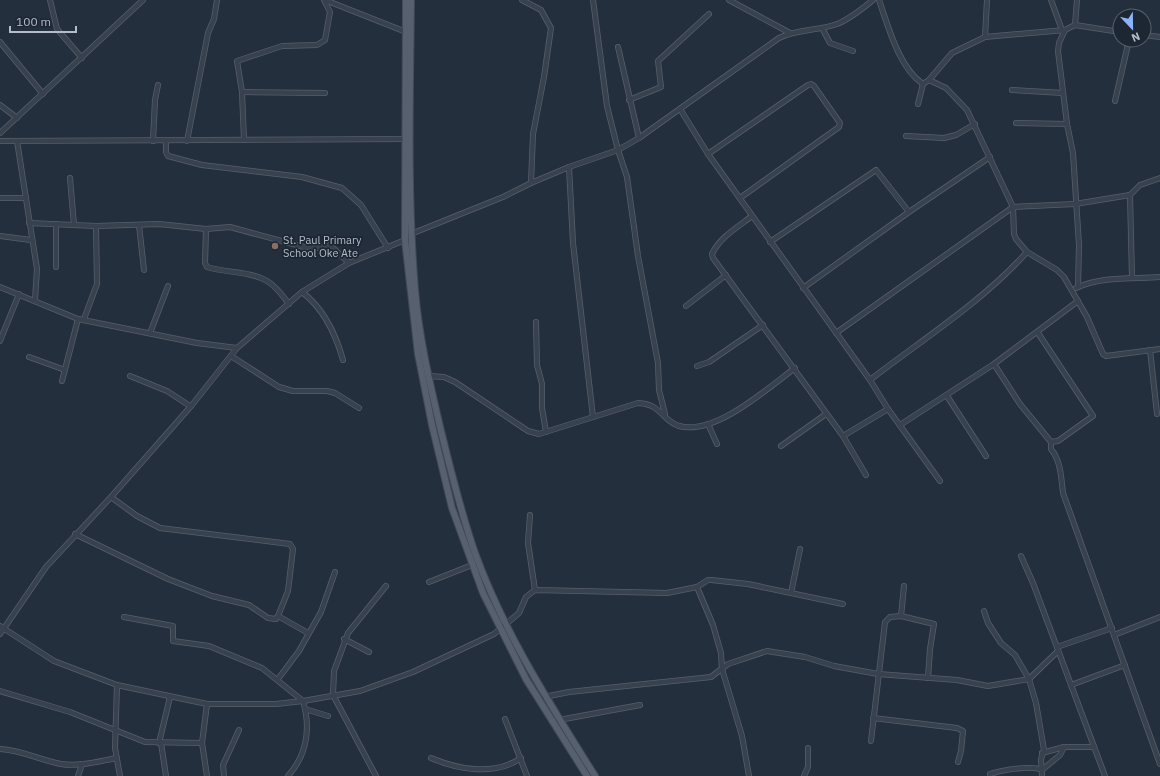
<svg xmlns="http://www.w3.org/2000/svg" width="1160" height="776" font-family="'IBM Plex Sans',sans-serif">
<rect width="100%" height="100%" fill="#242f3e"/>
<g fill="none" stroke-linecap="round" stroke-linejoin="round">
<g stroke="#565f6c" stroke-width="6">
<g id="minor">
<polyline points="50,0 57,29 82,58"/>
<polyline points="325,0 406,32"/>
<polyline points="522,0 541,10 551,28 544,77 533,134 531,183"/>
<polyline points="593,0 607,106 618,150 627,177 638,256 658,363 659,390 665,414"/>
<polyline points="729,0 790,33"/>
<path d="M879 0C888 26 899 68 923 84"/>
<polyline points="1051,0 1062,30"/>
<polyline points="1075,25 1077,0"/>
<polyline points="822,28 830,43 853,51"/>
<polyline points="1065,30 1059,43 1058,51 1067,124 1073,153 1079,245 1078,287"/>
<polyline points="1144,35 1160,37"/>
<polyline points="985,37 987,0"/>
<polyline points="0,42 43,94"/>
<polyline points="618,47 639,138"/>
<polyline points="929,80 946,88 967,110 1013,207 1014,234 1016,239 1027,252 1057,270 1064,277 1087,317 1103,354 1106,356 1160,349"/>
<polyline points="1012,90 1063,93"/>
<polyline points="242,92 325,93"/>
<polyline points="629,100 661,87 658,61 709,14"/>
<polyline points="1115,101 1129,40"/>
<polyline points="918,104 923,84 929,80 952,53 985,37 1065,30 1075,25 1120,32"/>
<polyline points="0,105 17,118"/>
<polyline points="680,109 708,154 870,380 888,409 940,481"/>
<polyline points="1016,123 1067,124"/>
<polyline points="0,133 143,0"/>
<polyline points="906,136 944,138 956,135 975,124"/>
<polyline points="244,140 242,92 237,61 282,46 317,45 325,40 330,12 324,0"/>
<polyline points="0,141 408,139"/>
<polyline points="17,141 37,269 35,300"/>
<polyline points="153,141 155,100 158,85"/>
<polyline points="166,141 166,152 168,156 202,165 302,177 342,188 361,205 388,248"/>
<polyline points="187,141 208,33 214,19 217,0"/>
<polyline points="708,154 808,85 811,84 814,86 840,123 839,127 740,198"/>
<polyline points="569,167 573,243 593,417"/>
<polyline points="70,178 74,225"/>
<polyline points="1130,195 1132,278"/>
<polyline points="0,198 26,198"/>
<path d="M752 216C739 226 719 238 712 254L713 258 843 436 866 475"/>
<polyline points="29,223 96,226 159,224 206,229 230,227 304,247 319,248 330,245 349,263"/>
<polyline points="139,225 144,270"/>
<path d="M206 229 205 263 207 267C226 273 250 271 267 281 277 287 283 296 289 304"/>
<path d="M411 234 503 197 531 183 569 167 618 150 639 138 779 38C797 29 818 31 837 24 850 19 862 9 873 0"/>
<polyline points="0,236 31,240"/>
<polyline points="770,242 876,170 909,212"/>
<polyline points="56,267 56,224"/>
<polyline points="0,287 78,319 197,343 237,348"/>
<polyline points="803,288 909,212 990,157"/>
<path d="M1076 288C1102 276 1132 279 1160 277"/>
<path d="M302 292C323 308 336 335 343 360"/>
<polyline points="686,306 726,275"/>
<polyline points="84,319 97,284 96,226"/>
<polyline points="536,322 537,365 542,384 542,408 546,432"/>
<polyline points="150,333 168,286"/>
<polyline points="836,333 1013,207 1075,204 1130,195 1140,185 1160,178"/>
<polyline points="1038,333 1093,416 1058,441 1051,442"/>
<polyline points="0,341 19,294"/>
<polyline points="1150,350 1157,414"/>
<polyline points="231,356 279,387 293,391 327,391 335,393 359,408"/>
<polyline points="29,357 65,370"/>
<path d="M994 364 1020 404 1051 442V449C1061 461 1061 477 1063 493L1160 764"/>
<polyline points="697,366 709,362 763,325"/>
<polyline points="130,376 167,391 190,406"/>
<path d="M428 376 444 377 455 382 528 431 539 434 638 403C662 404 662 421 679 426 715 436 768 388 795 368"/>
<path d="M870 380C923 339 982 302 1027 252"/>
<polyline points="62,381 78,319"/>
<polyline points="947,396 986,456"/>
<polyline points="708,424 717,444"/>
<polyline points="900,425 994,364 1078,301"/>
<polyline points="843,436 888,409"/>
<polyline points="781,446 826,414"/>
<polyline points="530,515 528,543 535,590"/>
<polyline points="75,534 168,579 212,596 249,605 268,618 276,619 278,616 288,591 293,549 290,544 160,528 137,516 111,497"/>
<polyline points="1021,556 1033,583 1105,776"/>
<polyline points="429,582 472,565"/>
<polyline points="697,587 713,625 721,653 722,669 742,736 749,776"/>
<polyline points="791,593 800,549"/>
<polyline points="984,611 988,623 1001,643 1015,655 1029,679 1036,703 1044,750 1041,759 1042,776"/>
<polyline points="278,616 308,633"/>
<polyline points="901,616 904,586"/>
<path d="M124 617 173 626V641L209 646 262 668 303 701C311 728 307 755 288 776"/>
<polyline points="0,626 54,661 117,685 207,704 276,704 303,701 360,691 413,672 494,634 519,613 526,597 535,590 667,593 697,587 708,580 711,580 748,584 843,604"/>
<polyline points="0,634 46,567 111,497 192,405 237,348 302,292 349,263 405,240"/>
<polyline points="1114,635 1160,617"/>
<polyline points="344,639 369,652"/>
<polyline points="1057,647 1112,628"/>
<polyline points="278,679 299,651 321,612 335,572"/>
<polyline points="117,685 115,748 120,776"/>
<polyline points="1071,685 1125,665"/>
<polyline points="0,691 70,712 145,742 202,743"/>
<polyline points="544,697 569,692 711,677 728,664 767,651 805,657 834,666 878,674 957,680 988,686 1029,679 1058,651"/>
<polyline points="305,709 328,716"/>
<polyline points="873,718 957,728 963,731 961,751 958,762"/>
<polyline points="505,719 527,776"/>
<polyline points="559,720 640,705"/>
<polyline points="871,741 885,622 890,617 901,616 934,624 930,649 928,678"/>
<polyline points="159,743 170,697"/>
<polyline points="161,743 166,776"/>
<path d="M0 749C21 750 40 760 61 764 79 767 100 761 117 758"/>
<polyline points="1042,753 1064,747 1094,747"/>
<path d="M431 758C459 770 495 776 521 758"/>
<path d="M990 774C1002 770 1031 765 1042 770L1060 755 1064 747"/>
<polyline points="78,776 82,764"/>
<polyline points="207,776 202,743 207,704"/>
<polyline points="224,776 223,765 239,730"/>
<polyline points="376,776 333,695 334,671 348,633 386,586"/>
<polyline points="804,776 808,767 808,748"/>
</g>
</g>
<g stroke="#414a57" stroke-width="8">
<g id="major">
<polyline points="406,0 405,240 418,354 432,425 452,508 483,593 526,679 587,776"/>
<path d="M411 0C410 97 407 194 415 290 419 338 430 384 441 431 451 472 461 513 475 553 504 633 550 704 595 776"/>
</g>
</g>
<use href="#minor" stroke="#38414e" stroke-width="4.5"/>
<use href="#major" stroke="#56606e" stroke-width="6"/>
</g>
<circle fill="#8d6e63" stroke="#1d2633" stroke-width="1.5" cx="275" cy="246" r="4"/>
<g text-anchor="middle" dominant-baseline="central" stroke-width="3.5" stroke-linejoin="round" paint-order="stroke">
<g font-size="11" fill="#b4bcc9" stroke="#1d2633" text-anchor="start">
<text x="283" y="240">St. Paul Primary<tspan x="283" dy="13">School Oke Ate</tspan></text>
</g>
</g>
<g transform="translate(1132 28) rotate(158)"><circle r="19" fill="#1d2633" stroke="#59626f"/>
<path d="M0-3L7 15L0 10L-7 15Z" fill="#8ab4f8"/>
<text y="-6" font-size="11" font-weight="bold" text-anchor="middle" fill="#b4bcc9">N</text>
</g>
<path d="M10 26v6h66v-6" fill="none" stroke="#b4bcc9" stroke-width="2"/>
<text x="16" y="26" font-size="12" fill="#b4bcc9" stroke="#1d2633" stroke-width="3" paint-order="stroke">100 m</text>
</svg>
